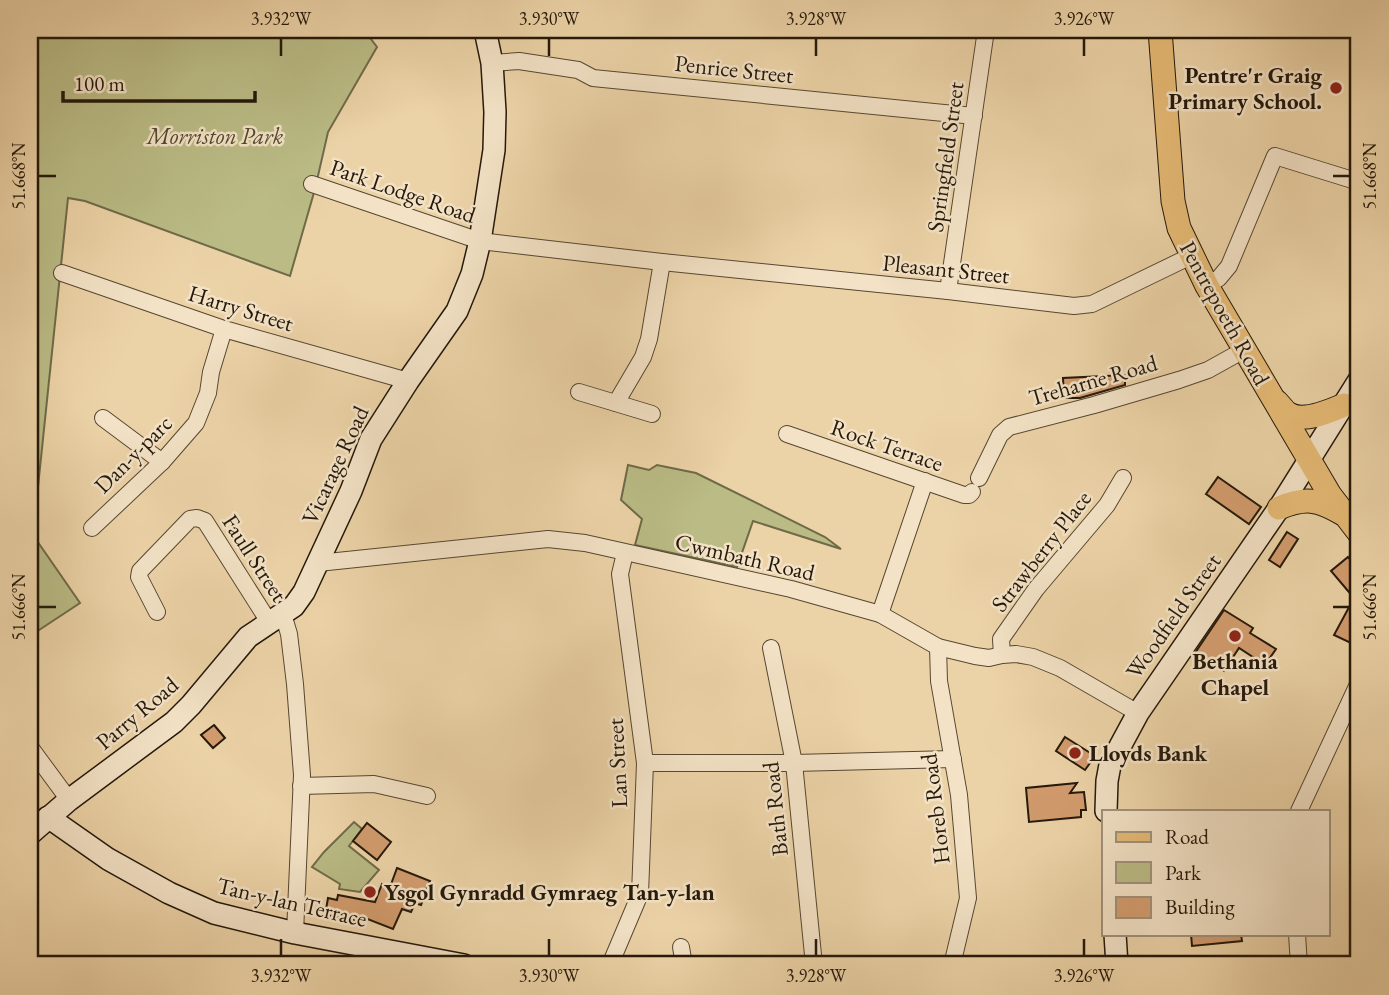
<svg xmlns="http://www.w3.org/2000/svg" width="1389" height="995" font-family="'EB Garamond',serif">
<rect width="100%" height="100%" fill="#ecd3a7"/>
<filter id="stains"><feTurbulence type="fractalNoise" baseFrequency=".00286" numOctaves="4"/><feColorMatrix values="0 0 0 0 .2 0 0 0 0 .09 0 0 0 0 .02 0 0 0 .5 -.17"/></filter>
<radialGradient id="worn" r=".72"><stop offset=".6" stop-color="#630" stop-opacity="0"/><stop offset="1" stop-color="#630" stop-opacity=".3"/></radialGradient>
<g fill="#babb85" stroke="#6f6a48" stroke-width="2">
<polygon points="30,30 364,30 377,47 328,132 315,189 290,276 85,201 68,198 33,535 80,603 30,636"/>
<polygon points="628,465 649,470 657,465 696,473 825,537 841,549 753,521 737,567 635,545 642,519 621,500"/>
<polygon points="354,822 362,829 349,846 379,870 360,892 339,889 340,884 312,867 324,852"/>
</g>
<g fill="#d39c6e" stroke="#24180a" stroke-width="2">
<polygon points="1125,375 1125,385 1080,398 1064,398 1063,378"/>
<polygon points="1218,477 1261,507 1249,524 1206,494"/>
<polygon points="1287,532 1298,539 1280,567 1269,560"/>
<polygon points="1348,557 1359,571 1359,633 1353,644 1334,635 1354,598 1331,571"/>
<polygon points="1224,610 1253,628 1250,633 1276,649 1265,665 1239,648 1224,671 1206,660 1204,663 1193,656"/>
<polygon points="214,725 225,738 213,748 201,735"/>
<polygon points="1065,737 1095,756 1085,770 1056,751"/>
<polygon points="1077,783 1070,793 1084,792 1086,810 1081,810 1081,817 1029,822 1026,788"/>
<polygon points="367,823 391,842 377,860 353,841"/>
<polygon points="397,868 430,881 421,905 415,903 411,912 402,909 393,929 360,916 359,921 325,915 328,898 337,900 338,895 375,902 382,884 390,887"/>
<polygon points="1191,934 1241,934 1242,941 1192,946"/>
</g>
<g fill="none" stroke-linecap="round" stroke-linejoin="round">
<g stroke="#564731" stroke-width="18">
<g id="street">
<polyline points="492,63 519,61 578,70 593,78 974,116"/>
<polyline points="312,184 480,241 662,262 948,291 1074,306 1092,304 1191,256"/>
<polyline points="62,273 224,329 408,381"/>
<polyline points="1207,286 1219,278 1229,266 1275,156 1359,182"/>
<polyline points="948,291 986,30"/>
<polyline points="579,392 652,414"/>
<polyline points="616,403 643,357 649,339 662,262"/>
<polyline points="103,418 162,462"/>
<polyline points="787,434 964,495 969,495 972,492"/>
<polyline points="979,478 1000,435 1009,427 1094,405 1179,380 1208,370 1244,350"/>
<polyline points="92,528 162,462 196,423 208,393 211,372 224,329"/>
<polyline points="318,563 548,539 585,543 791,589 880,614 938,647 975,656 989,658 1002,655 1016,654 1033,657 1060,668 1138,713"/>
<polyline points="157,612 139,577 140,571 190,519 197,518 205,521 269,622"/>
<polyline points="283,614 289,634 295,684 302,775 295,933"/>
<polyline points="880,614 925,481"/>
<polyline points="938,647 939,681 959,795 968,898 952,965"/>
<polyline points="771,648 794,763 814,965"/>
<polyline points="1002,655 1001,639 1036,589 1107,505 1123,478"/>
<polyline points="30,747 69,800"/>
<polyline points="645,763 794,763 953,759"/>
<polyline points="301,786 374,784 427,796"/>
<polyline points="1299,811 1359,682"/>
<polyline points="1297,934 1299,965"/>
<polyline points="681,947 684,965"/>
<polyline points="610,965 640,894 645,763 620,574 625,553"/>
</g>
</g>
<g stroke="#24180a" stroke-width="24">
<g id="secondary">
<polyline points="1106,811 1107,781 1110,765 1138,713 1279,508 1359,380"/>
<polyline points="48,817 108,859 169,893 214,913 295,933 464,965"/>
<polyline points="30,834 69,800 174,722 191,705 248,637 294,606 304,592 351,491 371,439 408,381 457,311 472,274 480,241 494,150 495,112 492,63 485,30"/>
<polyline points="1115,934 1117,965"/>
</g>
</g>
<g stroke="#24180a" stroke-width="25">
<g id="primary">
<polyline points="1160,30 1173,201 1179,228 1207,286 1330,495 1359,533"/>
<path d="M1277 402C1280 405 1285 412 1289 414 1304 423 1330 411 1344 405"/>
<path d="M1279 508C1305 497 1318 499 1343 514"/>
</g>
</g>
<use href="#street" stroke="#f3e2c6" stroke-width="16"/>
<use href="#secondary" stroke="#f3e2c6" stroke-width="21"/>
<use href="#primary" stroke="#e6ba74" stroke-width="23"/>
</g>
<path fill="none" stroke="#24180a" stroke-width="2.5" d="M281 38V56M549 38V56M816 38V56M1084 38V56M38 176H56M1333 176H1350M38 607H56M1333 607H1350M281 939V956M549 939V956M816 939V956M1084 939V956"/>
<g fill="#8f2418" stroke="#f3e2c6" stroke-width="2.5">
<circle cx="1336" cy="88" r="7"/>
<circle cx="1235" cy="636" r="7"/>
<circle cx="1075" cy="753" r="7"/>
<circle cx="370" cy="892" r="7"/>
</g>
<g text-anchor="middle" dominant-baseline="central" stroke-width="5" stroke-linejoin="round" paint-order="stroke">
<g font-size="23" fill="#24180a" stroke="#f3e2c6">
<text transform="translate(734 69) rotate(6)">Penrice Street</text>
<text transform="translate(945 157) rotate(-82)">Springfield Street</text>
<text transform="translate(403 191) rotate(19)">Park Lodge Road</text>
<text transform="translate(946 269) rotate(6)">Pleasant Street</text>
<text transform="translate(241 308) rotate(17)">Harry Street</text>
<text transform="translate(1225 313) rotate(61)">Pentrepoeth Road</text>
<text transform="translate(1093 380) rotate(-16)">Treharne Road</text>
<text transform="translate(887 445) rotate(19)">Rock Terrace</text>
<text transform="translate(133 454) rotate(-45)">Dan-y-parc</text>
<text transform="translate(335 465) rotate(-65)">Vicarage Road</text>
<text transform="translate(1041 551) rotate(-52)">Strawberry Place</text>
<text transform="translate(745 557) rotate(13)">Cwmbath Road</text>
<text transform="translate(255 558) rotate(57)">Faull Street</text>
<text transform="translate(1173 616) rotate(-55)">Woodfield Street</text>
<text transform="translate(137 713) rotate(-40)">Parry Road</text>
<text transform="translate(617 763) rotate(-93)">Lan Street</text>
<text transform="translate(775 809) rotate(-96)">Bath Road</text>
<text transform="translate(935 809) rotate(-97)">Horeb Road</text>
<text transform="translate(292 902) rotate(13)">Tan-y-lan Terrace</text>
</g>
<g font-size="23" font-weight="bold" fill="#24180a" stroke="#f3e2c6" text-anchor="start">
<text x="1322" y="75" text-anchor="end">Pentre'r Graig<tspan x="1322" dy="26">Primary School.</tspan></text>
<text x="1235" y="661" text-anchor="middle">Bethania<tspan x="1235" dy="26">Chapel</tspan></text>
<text x="1089" y="753">Lloyds Bank</text>
<text x="384" y="892">Ysgol Gynradd Gymraeg Tan-y-lan</text>
</g>
<g font-size="23" font-style="italic" fill="#51492f" stroke="#f3e2c6">
<text x="215" y="136">Morriston Park</text>
</g>
</g>
<rect width="1389" height="995" fill="none" stroke="#ecd3a7" stroke-width="77"/>
<rect x="1102" y="810" width="228" height="126" fill="#f3e2c6" stroke="#a0917b" stroke-width="2"/>
<rect x="1116" y="832" width="35" height="10" fill="#e6ba74" stroke="#a0917b" stroke-width="2"/>
<text x="1165" y="844" font-size="21" fill="#24180a">Road</text>
<rect x="1116" y="862" width="35" height="21" fill="#babb85" stroke="#a0917b" stroke-width="2"/>
<text x="1165" y="880" font-size="21" fill="#24180a">Park</text>
<rect x="1116" y="897" width="35" height="21" fill="#d39c6e" stroke="#a0917b" stroke-width="2"/>
<text x="1165" y="914" font-size="21" fill="#24180a">Building</text>
<path d="M63 91v10h192v-10" fill="none" stroke="#24180a" stroke-width="3.5"/>
<text x="74" y="91" font-size="21" fill="#24180a" stroke="#f3e2c6" stroke-width="5" paint-order="stroke">100 m</text>
<rect x="38" y="38" width="1312" height="918" fill="none" stroke="#24180a" stroke-width="2.5"/>
<g font-size="18" text-anchor="middle" fill="#24180a">
<text x="281" y="25">3.932°W</text>
<text x="549" y="25">3.930°W</text>
<text x="816" y="25">3.928°W</text>
<text x="1084" y="25">3.926°W</text>
<text transform="translate(19 176) rotate(-90)" y="6">51.668°N</text>
<text transform="translate(1370 176) rotate(-90)" y="6">51.668°N</text>
<text transform="translate(19 607) rotate(-90)" y="6">51.666°N</text>
<text transform="translate(1370 607) rotate(-90)" y="6">51.666°N</text>
<text x="281" y="982">3.932°W</text>
<text x="549" y="982">3.930°W</text>
<text x="816" y="982">3.928°W</text>
<text x="1084" y="982">3.926°W</text>
</g>
<rect width="100%" height="100%" filter="url(#stains)"/>
<rect width="100%" height="100%" fill="url(#worn)"/>
</svg>
